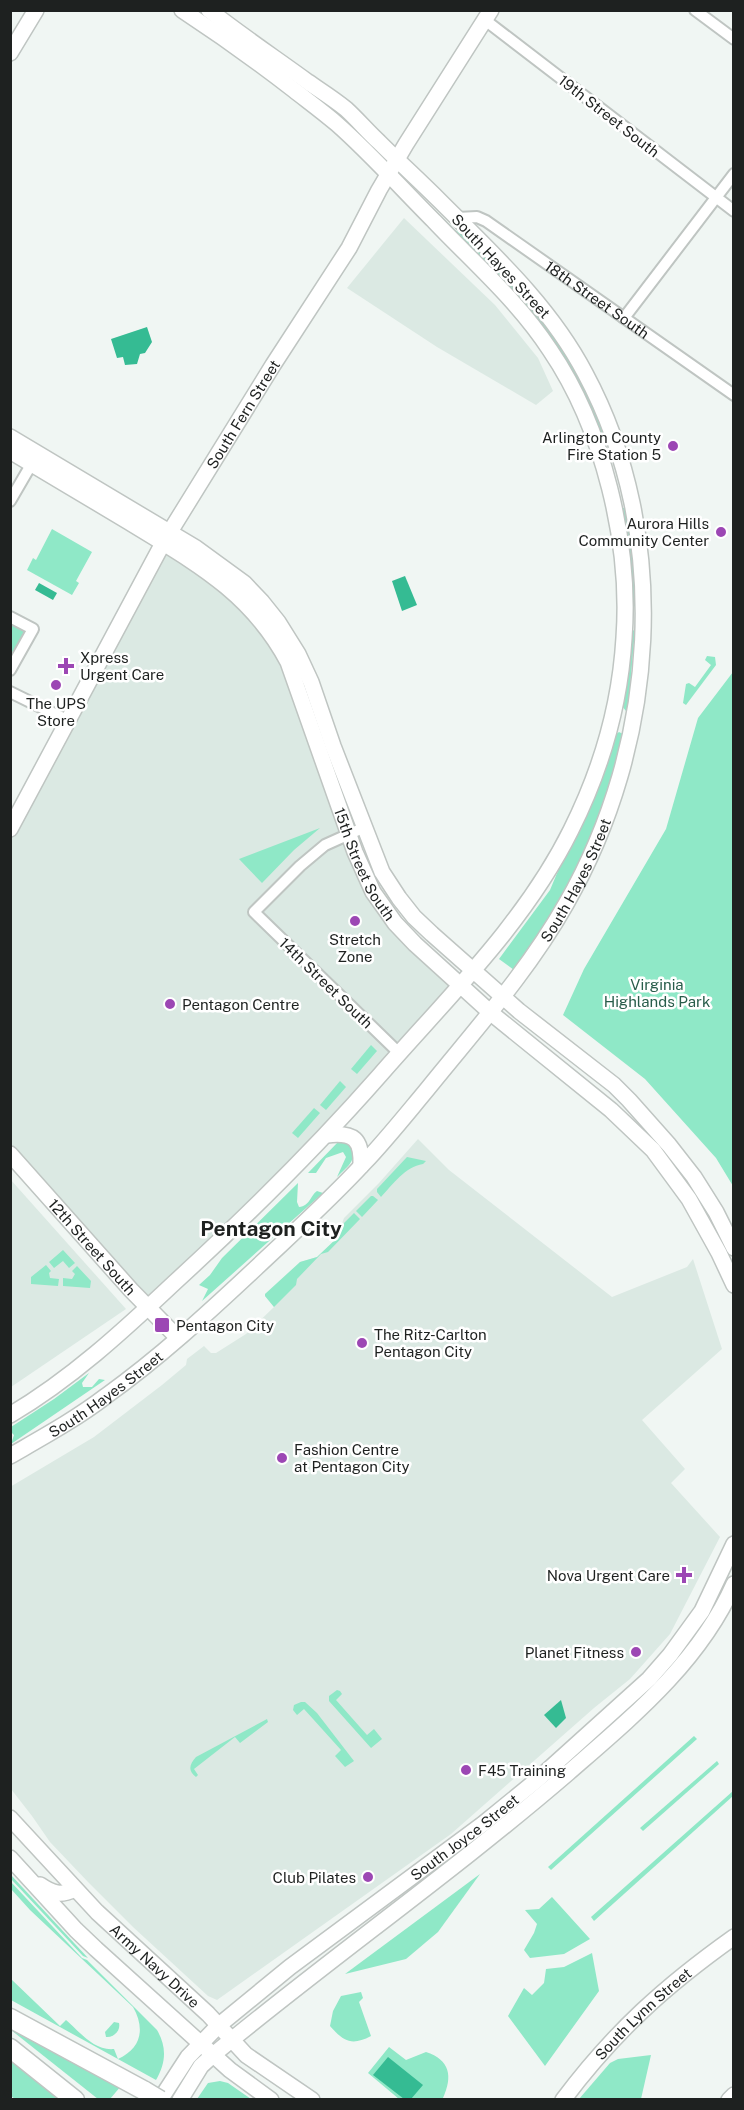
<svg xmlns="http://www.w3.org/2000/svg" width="744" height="2110" font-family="'Public Sans',sans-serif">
<rect width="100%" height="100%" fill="#f0f6f3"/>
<g fill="#dbe9e3">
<polygon points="404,218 495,305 538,358 553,391 536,405 437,347 347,288"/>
<polygon points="163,543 272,634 373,892 461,984 327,1135 148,1308 11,1154 10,829"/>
<polygon points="418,1139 449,1170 612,1297 687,1267 693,1259 722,1349 642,1420 685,1469 671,1483 720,1537 670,1634 630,1679 594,1708 451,1834 217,2000 208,1996 133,1927 88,1882 50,1842 32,1816 11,1789 10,1487 94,1437 162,1385 186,1365 187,1359 204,1346 211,1353 216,1353 246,1334 274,1307 265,1296 265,1294 292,1282 300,1262 317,1257 336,1239 344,1218 379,1183"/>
<polygon points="10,1179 126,1309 11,1387 10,1387"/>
</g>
<g fill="#8fe8c7">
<path d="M411 186 455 230 467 237 531 301 579 370 607 441 602 440C590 406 576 375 556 345 517 286 460 237 410 188Z"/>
<polygon points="623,508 625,508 634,549 636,607 631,604"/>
<polygon points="52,529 92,552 76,581 79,583 72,595 27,570 33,558 36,560"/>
<polygon points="11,623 27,632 11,664"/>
<polygon points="635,630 628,710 626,711 622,706 631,631"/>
<polygon points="707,656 715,657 716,665 686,705 683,703 686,684 689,683 695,687 711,665 705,660"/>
<polygon points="733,672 733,1186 716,1158 645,1079 563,1015 584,969 666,829 698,718"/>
<path d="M619 732 623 734C602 826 568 893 514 970L499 959 550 890 615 735Z"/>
<polygon points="320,828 294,850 262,883 239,859"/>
<polygon points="371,1045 377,1051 357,1074 351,1069"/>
<polygon points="340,1081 346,1087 326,1110 320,1105"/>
<polygon points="314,1108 320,1113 298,1138 292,1133"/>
<path d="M348 1141C359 1160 350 1164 337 1177L346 1157 343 1152 326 1158 316 1173H308L338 1142Z"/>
<path d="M407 1157 426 1161 423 1164C405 1167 393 1184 381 1197L377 1192V1189Z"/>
<path d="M298 1183 297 1202 299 1207C310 1206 310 1196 317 1191L323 1193 202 1301 208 1289 199 1285 210 1275 222 1258Z"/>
<polygon points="371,1196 373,1196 378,1200 362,1217 356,1211"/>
<polygon points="354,1213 360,1219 328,1252 321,1254 297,1279 296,1285 274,1307 265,1296 265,1294 300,1262 317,1257 336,1239 340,1227"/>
<polygon points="63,1250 75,1263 69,1268 63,1261 54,1268 49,1262"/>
<polygon points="46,1265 51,1271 49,1273 50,1278 59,1279 58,1286 31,1284 31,1277"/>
<polygon points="77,1266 91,1281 90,1288 63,1286 63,1278 72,1279 75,1274 72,1271"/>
<polygon points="89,1373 82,1383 83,1387 92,1387 99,1379 105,1380 11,1444 14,1435 11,1432 11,1427 54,1399"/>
<polygon points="337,1690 340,1691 342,1694 336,1700 367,1735 374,1729 382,1739 371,1748 329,1701 329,1696"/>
<polygon points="301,1702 305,1702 317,1713 354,1761 345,1767 335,1756 341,1750 304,1709 297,1715 293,1710 294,1705"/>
<path d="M267 1719 268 1722 240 1743 235 1737 194 1769 198 1775 196 1777C187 1770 190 1764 196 1757Z"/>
<polygon points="694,1736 697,1739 551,1870 548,1867"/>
<polygon points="717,1761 719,1764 643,1831 640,1828"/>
<polygon points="733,1791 733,1796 594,1921 591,1917"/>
<polygon points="480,1874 438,1932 406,1959 345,1974"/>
<polygon points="11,1875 88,1958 83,1956 11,1879"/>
<path d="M11 1882 82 1958 87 1960 157 2030C167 2047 166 2063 156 2080L11 2000V1979L60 2026 66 2020C80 2032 94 2051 114 2049L118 2059C142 2048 145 2028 133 2007L30 1910 11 1889Z"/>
<polygon points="552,1897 590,1939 564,1954 530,1958 524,1950 534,1933 537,1924 525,1910 539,1909"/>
<polygon points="592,1953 599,1991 545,2066 508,2016 524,1988 532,1995 544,1983 546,1969 564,1967"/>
<path d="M361 1992 363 1998 359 2002 371 2036C352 2046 344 2042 330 2026L333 2011 341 1996Z"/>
<path d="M114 2022 119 2023C121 2031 113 2038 106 2037L105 2032Z"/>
<polygon points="10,2024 121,2086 110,2099 98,2099 11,2030"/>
<path d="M389 2047 406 2060 426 2052C450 2060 453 2076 443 2098L441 2099H399L368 2073Z"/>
<polygon points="651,2055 641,2099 579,2099 610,2063 618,2059"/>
<polygon points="10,2056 65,2099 15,2099 11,2096"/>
<polygon points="220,2081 228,2083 251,2099 197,2099 208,2083"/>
</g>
<g fill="#35bb93">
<polygon points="147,327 152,342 145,353 140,354 137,364 125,365 123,357 117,358 111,339"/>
<polygon points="405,576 417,605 402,611 392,581"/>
<polygon points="39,583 57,593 53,600 35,590"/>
<polygon points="561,1700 566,1718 556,1728 544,1715"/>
<polygon points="388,2057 423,2085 411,2099 404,2099 373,2075"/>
</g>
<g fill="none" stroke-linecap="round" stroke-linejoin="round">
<g stroke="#bfc5c2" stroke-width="14">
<g id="street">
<polyline points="695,10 734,39"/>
<polyline points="485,20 734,211"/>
<path id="s1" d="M457 218 477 217 486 221 734 395"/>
<polyline points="624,318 734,174"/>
<polyline points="10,501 35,458"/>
<polyline points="10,617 33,629 10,670"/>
<polyline points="10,692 69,721"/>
<polyline points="365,827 325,845 300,866 254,912 399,1053"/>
</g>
</g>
<g stroke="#bfc5c2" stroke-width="18">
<g id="secondary">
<polyline points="10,53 36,10"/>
<polyline points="10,437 196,548 244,583 262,602 278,622 298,654 311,682 333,746 382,872 399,898 414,917 432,934 519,1011 614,1085 629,1100 669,1145 694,1177 716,1212 734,1248"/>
<path id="s2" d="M10 451C50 475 89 498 129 522 194 562 251 592 288 662L355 852 373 892 383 906 395 923 415 944 491 1013 611 1110 653 1150 689 1199 719 1253 734 1285"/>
<path id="s3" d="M10 829 163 543 273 365 349 248 379 190 406 144 491 10"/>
<path d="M327 1135C354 1132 362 1139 361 1166"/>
<path id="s4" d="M10 1154 131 1290 178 1338"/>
<path d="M10 1415C71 1379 123 1331 174 1283 246 1217 315 1149 380 1075 447 998 525 923 571 830 601 770 620 705 624 638 631 543 603 428 550 350 518 301 474 263 434 221 402 189 371 154 337 124 323 112 308 101 294 90 258 62 220 35 182 10"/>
<path id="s5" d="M10 1456C43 1437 76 1419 106 1396 159 1358 208 1313 256 1268 292 1234 330 1200 364 1163 385 1141 405 1116 425 1092 474 1031 527 973 566 904 657 745 673 537 585 373 550 306 493 254 440 201 420 181 399 162 379 142 368 132 358 120 346 109 334 99 321 91 308 82 275 58 241 35 209 10"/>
<path id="s6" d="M10 1818 97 1912 208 2014 246 2055 312 2100"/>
<polyline points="10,1858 76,1930 96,1949 230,2070 271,2100"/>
<path d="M40 1885C53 1894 61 1896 75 1889"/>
<path id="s7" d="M160 2100 188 2057 218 2026 290 1967 483 1824 537 1780 649 1679 670 1655 702 1611 734 1544"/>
<path d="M180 2100 201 2066 213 2055C329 1959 453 1872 568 1773 631 1718 699 1663 734 1584"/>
<path id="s8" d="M563 2100C614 2032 665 1986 734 1937"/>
<polyline points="729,2100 734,2095"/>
</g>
</g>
<g stroke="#bfc5c2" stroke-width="21">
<g id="highway">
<polyline points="10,2018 145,2091"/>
<polyline points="10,2048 75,2100"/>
</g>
</g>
<use href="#street" stroke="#fff" stroke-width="10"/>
<use href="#secondary" stroke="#fff" stroke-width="15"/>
<use href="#highway" stroke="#fff" stroke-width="18"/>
<g stroke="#bfc5c2" stroke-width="21" stroke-linecap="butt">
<polyline id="highway-bridge" points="145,2091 160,2100"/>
</g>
<use href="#highway-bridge" stroke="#fff" stroke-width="18"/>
</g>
<g fill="#9c47b4" stroke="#fff" stroke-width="2">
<circle cx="673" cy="446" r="6"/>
<circle cx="721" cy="532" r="6"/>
<path d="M63 657h6v6h6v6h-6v6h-6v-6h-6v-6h6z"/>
<circle cx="56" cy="685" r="6"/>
<circle cx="355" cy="921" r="6"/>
<circle cx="170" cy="1004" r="6"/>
<rect x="154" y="1317" width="16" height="16" rx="3"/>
<circle cx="362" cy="1343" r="6"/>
<circle cx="282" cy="1458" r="6"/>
<path d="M681 1566h6v6h6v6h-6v6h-6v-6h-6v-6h6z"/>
<circle cx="636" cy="1652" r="6"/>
<circle cx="466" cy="1770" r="6"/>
<circle cx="368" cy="1877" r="6"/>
</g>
<g text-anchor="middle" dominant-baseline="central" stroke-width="5" stroke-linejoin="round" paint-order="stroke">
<g font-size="15" fill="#1e2120" stroke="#fff">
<text transform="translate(609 116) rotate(38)">19th Street South</text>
<text transform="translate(501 266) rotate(47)">South Hayes Street</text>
<text stroke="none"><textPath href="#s1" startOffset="166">18th Street South</textPath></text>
<text stroke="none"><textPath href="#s3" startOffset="476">South Fern Street</textPath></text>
<text stroke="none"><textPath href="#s2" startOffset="570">15th Street South</textPath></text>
<text stroke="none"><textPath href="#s5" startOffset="816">South Hayes Street</textPath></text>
<text transform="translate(326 983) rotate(44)">14th Street South</text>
<text stroke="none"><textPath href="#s4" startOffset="124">12th Street South</textPath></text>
<text stroke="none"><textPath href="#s5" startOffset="114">South Hayes Street</textPath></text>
<text stroke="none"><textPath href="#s7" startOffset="405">South Joyce Street</textPath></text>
<text stroke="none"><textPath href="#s6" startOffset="207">Army Navy Drive</textPath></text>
<text stroke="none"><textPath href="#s8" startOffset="118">South Lynn Street</textPath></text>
</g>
<g font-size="15" fill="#1e2120" stroke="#fff" text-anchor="start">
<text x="661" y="437" text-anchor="end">Arlington County<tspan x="661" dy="17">Fire Station 5</tspan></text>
<text x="709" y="523" text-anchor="end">Aurora Hills<tspan x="709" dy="17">Community Center</tspan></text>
<text x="80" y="657">Xpress<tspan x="80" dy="17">Urgent Care</tspan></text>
<text x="56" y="703" text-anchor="middle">The UPS<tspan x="56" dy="17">Store</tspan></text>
<text x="355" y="939" text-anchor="middle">Stretch<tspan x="355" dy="17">Zone</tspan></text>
<text x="182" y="1004">Pentagon Centre</text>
<text x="176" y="1325">Pentagon City</text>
<text x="374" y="1334">The Ritz-Carlton<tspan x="374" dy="17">Pentagon City</tspan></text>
<text x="294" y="1449">Fashion Centre<tspan x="294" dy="17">at Pentagon City</tspan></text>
<text x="670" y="1575" text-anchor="end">Nova Urgent Care</text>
<text x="624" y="1652" text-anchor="end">Planet Fitness</text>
<text x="478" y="1770">F45 Training</text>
<text x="356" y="1877" text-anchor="end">Club Pilates</text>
</g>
<g font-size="15" fill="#295d4b" stroke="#fff">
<text x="657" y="984">Virginia<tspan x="657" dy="17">Highlands Park</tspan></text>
</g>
<g font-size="21" font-weight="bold" fill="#1e2120" stroke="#fff">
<text x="271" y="1228">Pentagon City</text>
</g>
</g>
<rect width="744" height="2110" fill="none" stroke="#1e2120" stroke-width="24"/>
</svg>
